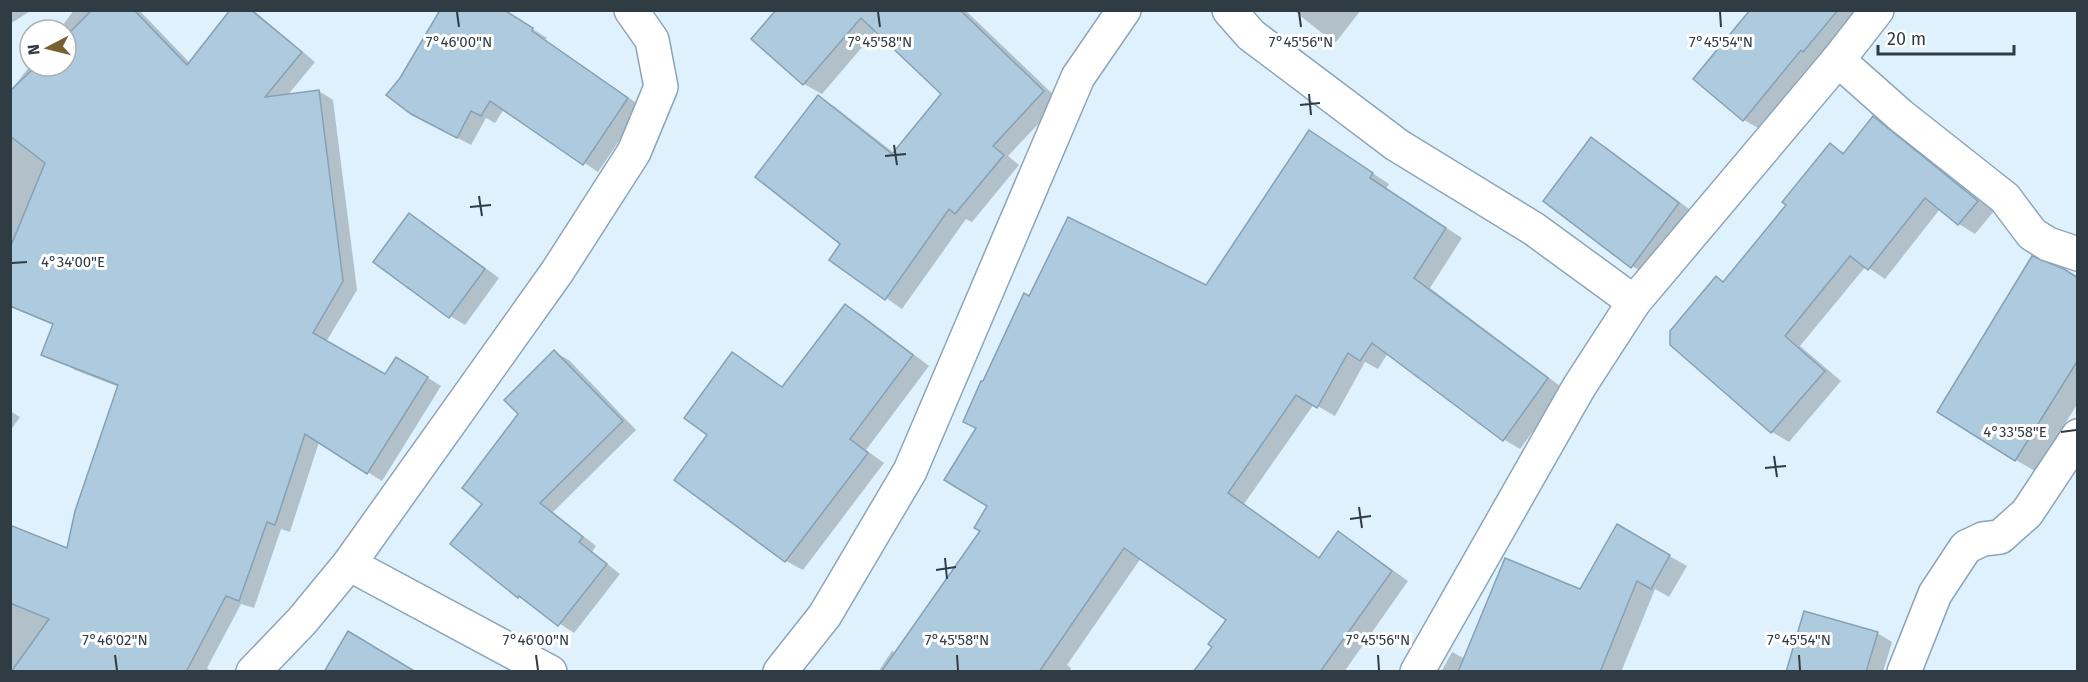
<svg xmlns="http://www.w3.org/2000/svg" width="2088" height="682" font-family="'Fira Sans',sans-serif">
<rect width="100%" height="100%" fill="#dff1fd"/>
<g fill="#0003">
<polygon points="10,10 32,10 10,24"/>
<polygon points="74,10 93,12 139,10 190,63 232,10 253,10 315,62 287,96 319,91 333,100 357,290 326,342 385,376 411,367 441,386 382,481 319,442 290,532 281,529 254,608 241,604 207,668 213,672 10,672 10,527 68,550 119,387 75,370 61,361 54,325 10,307 10,91 30,66 66,66 66,30 59,30"/>
<polygon points="502,10 547,38 545,40 642,107 598,172 504,109 495,123 486,118 471,145 427,122 401,78"/>
<polygon points="773,10 880,10 888,17 822,94 804,84 753,39 775,13"/>
<polygon points="920,10 965,10 1060,101 1008,156 1019,165 972,222 966,219 902,309 831,260 842,244 819,97 835,107 894,153 943,94"/>
<polygon points="1293,10 1361,10 1336,42 1322,33"/>
<polygon points="1752,10 1859,10 1819,59 1817,58 1758,128 1744,120"/>
<polygon points="1874,118 1890,128 1994,211 1975,234 1959,224 1940,209 1885,279 1866,266 1800,346 1841,381 1789,442 1772,432 1671,344 1717,278 1724,282 1789,205 1830,145 1845,153"/>
<polygon points="1591,139 1606,147 1693,212 1647,275 1632,266"/>
<polygon points="1326,142 1389,184 1386,189 1462,238 1430,288 1564,389 1520,449 1503,439 1388,353 1378,369 1365,362 1335,416 1314,404 1244,504 1320,558 1338,533 1355,543 1408,581 1344,672 1195,672 1214,646 1228,619 1141,558 1067,665 1071,668 1069,672 878,672 892,651 896,653 982,531 989,506 977,429 965,422 1030,298 1207,287"/>
<polygon points="410,215 424,223 499,278 465,325 450,316"/>
<polygon points="2078,279 2078,403 2035,471 2016,460"/>
<polygon points="846,306 862,315 929,366 866,450 884,463 803,570 786,561 676,480 709,435 733,354 783,388"/>
<polygon points="554,352 569,360 636,430 553,512 596,546 592,552 620,574 574,633 519,597 484,503 520,414"/>
<polygon points="10,411 20,417 10,431"/>
<polygon points="1617,526 1687,566 1669,597 1655,589 1621,672 1441,672 1452,652 1465,659 1581,591"/>
<polygon points="1877,633 1892,642 1883,672 1788,672"/>
</g>
<g fill="#aecadf" stroke="#86a1b4" stroke-width="1.5">
<polygon points="92,10 134,10 187,65 230,10 251,10 302,52 265,97 319,90 343,281 313,333 385,374 396,357 428,377 367,474 305,434 275,525 267,522 239,601 226,596 186,672 11,672 49,619 10,603 10,525 67,548 75,511 118,385 41,355 53,324 10,306 10,248 45,163 10,136 10,91 36,66 66,66 66,36"/>
<polygon points="440,10 504,10 533,28 532,31 628,98 583,165 490,101 481,116 471,111 457,138 411,114 386,95 400,78"/>
<polygon points="776,10 960,10 1044,91 993,146 1004,155 955,214 949,209 885,300 829,260 840,244 755,177 818,95 892,154 941,94 861,18 803,85 751,39"/>
<polygon points="1750,10 1838,10 1803,52 1801,50 1743,121 1693,79"/>
<polygon points="1873,116 1978,201 1958,225 1925,198 1868,270 1850,256 1785,336 1825,371 1771,433 1670,345 1670,331 1716,276 1723,282 1786,205 1782,202 1830,143 1843,154"/>
<polygon points="1309,130 1373,173 1370,178 1446,228 1414,278 1548,378 1503,441 1372,343 1360,361 1348,353 1317,408 1296,395 1228,493 1319,558 1338,531 1392,571 1320,672 1193,672 1212,647 1208,644 1226,620 1124,548 1039,672 881,672 980,531 974,528 987,506 944,480 976,428 963,422 981,381 983,381 1024,293 1029,296 1068,217 1206,285"/>
<polygon points="1591,137 1679,203 1631,268 1543,201"/>
<polygon points="409,213 485,269 449,318 373,262"/>
<polygon points="2032,256 2064,269 2078,278 2078,360 2015,461 1937,412"/>
<polygon points="845,304 913,355 850,439 868,453 785,562 674,480 707,435 684,418 732,352 782,387"/>
<polygon points="554,350 623,421 540,503 583,537 579,542 607,564 558,626 519,596 518,598 450,544 482,504 462,488 518,414 504,400"/>
<polygon points="1617,524 1670,555 1651,589 1637,581 1600,672 1458,672 1505,558 1580,589"/>
<polygon points="1804,611 1878,632 1866,672 1786,672"/>
<polygon points="348,631 416,672 324,672"/>
</g>
<g fill="none" stroke-linecap="round" stroke-linejoin="round">
<g stroke="#8ba6ba" stroke-width="36">
<g id="minor">
<polyline points="1229,10 1251,35 1397,145 1534,229 1634,302"/>
<polyline points="1838,60 1900,115 2005,198 2032,234 2048,244 2078,254"/>
<polyline points="349,564 550,672"/>
<polyline points="253,672 302,621 349,564 557,272 634,152 661,87 652,40 631,10"/>
<polyline points="780,672 825,615 910,471 1078,77 1124,10"/>
<polyline points="1417,672 1579,387 1634,302 1838,60 1877,10"/>
<polyline points="1904,672 1935,594 1966,547 1983,539 2000,537 2027,513 2078,436"/>
</g>
</g>
<use href="#minor" stroke="#fff" stroke-width="33"/>
</g>
<path fill="none" stroke="#303c44" stroke-width="2" d="M457 12 459 27M878 12 880 27M1299 12 1301 27M1720 12 1721 27M1309 94 1311 115M1300 105 1320 103M894 145 897 165M885 156 906 154M479 196 482 216M470 207 491 205M12 263 27 262M2061 432 2076 430M1774 456 1777 477M1765 468 1786 466M1359 507 1362 528M1350 519 1371 516M945 558 947 579M936 570 956 567M115 655 117 670M536 655 538 670M957 655 958 670M1378 655 1379 670M1799 655 1800 670"/>
<g font-size="15" text-anchor="middle" fill="#303c44" stroke="#fff" stroke-width="6" stroke-linejoin="round" paint-order="stroke">
<text x="459" y="47">7°46'00"N</text>
<text x="880" y="47">7°45'58"N</text>
<text x="1301" y="47">7°45'56"N</text>
<text x="1721" y="47">7°45'54"N</text>
<text x="73" y="267">4°34'00"E</text>
<text x="2015" y="437">4°33'58"E</text>
<text x="115" y="645">7°46'02"N</text>
<text x="536" y="645">7°46'00"N</text>
<text x="957" y="645">7°45'58"N</text>
<text x="1378" y="645">7°45'56"N</text>
<text x="1799" y="645">7°45'54"N</text>
</g>
<rect width="2088" height="682" fill="none" stroke="#303c44" stroke-width="24"/>
<g transform="translate(48 48) rotate(263)"><circle r="28" fill="#ffffff" stroke="#acb1b4" stroke-width="1.5"/>
<path d="M0-4.5L10 22L0 15L-10 22Z" fill="#786031"/>
<text y="-9" font-size="16" font-weight="bold" text-anchor="middle" fill="#303c44">N</text>
</g>
<path d="M1878 45v9h136v-9" fill="none" stroke="#303c44" stroke-width="3"/>
<text x="1887" y="45" font-size="18" fill="#303c44" stroke="#ffffff" stroke-width="4.5" paint-order="stroke">20 m</text>
</svg>
